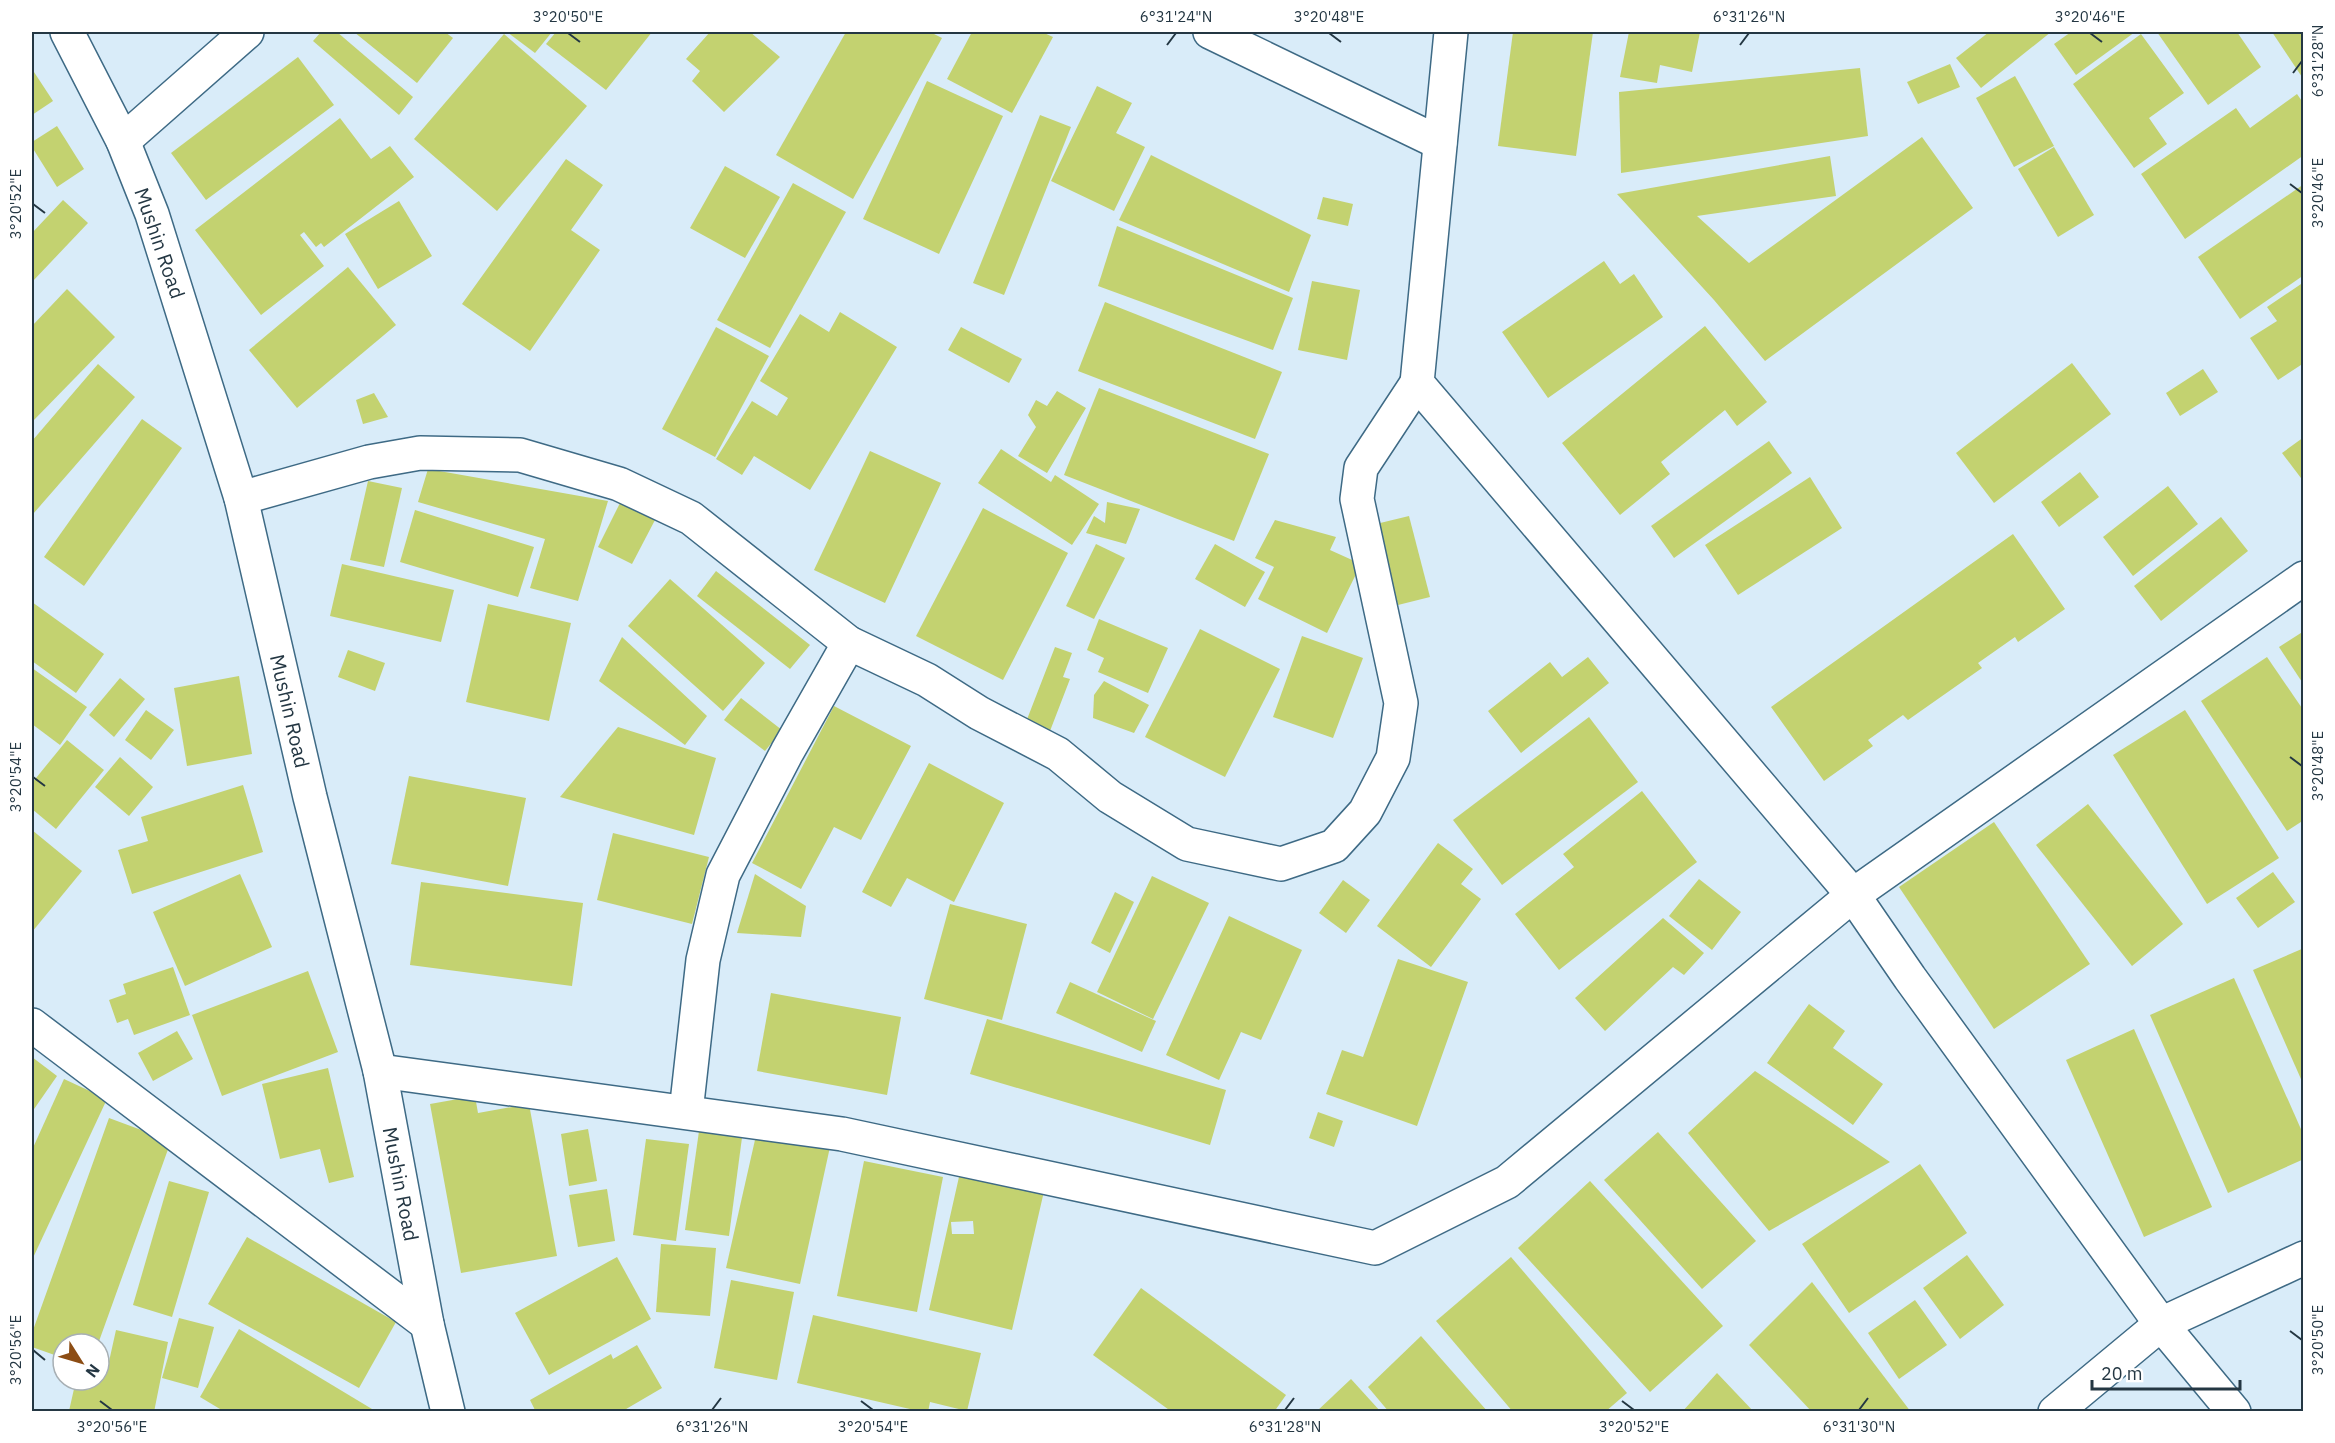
<svg xmlns="http://www.w3.org/2000/svg" width="2335" height="1443" font-family="'IBM Plex Sans',sans-serif">
<rect width="100%" height="100%" fill="#d9ecf9"/>
<g fill="#c3d270" fill-rule="evenodd">
<polygon points="321,32 337,32 413,97 399,115 313,41"/>
<polygon points="354,32 445,32 453,38 417,83"/>
<polygon points="507,32 552,32 535,53"/>
<polygon points="556,32 652,32 606,90 546,44"/>
<polygon points="710,32 750,32 780,57 724,112 692,81 700,71 686,59"/>
<polygon points="846,32 930,32 942,38 853,199 776,155"/>
<polygon points="972,32 1042,32 1053,37 1012,113 947,79"/>
<polygon points="1513,32 1593,32 1576,156 1498,146"/>
<polygon points="1629,32 1700,32 1692,72 1660,65 1657,83 1620,77"/>
<polygon points="1989,32 2051,32 1981,88 1956,58"/>
<polygon points="2071,32 2135,32 2076,75 2054,44"/>
<polygon points="2157,32 2237,32 2261,67 2208,105"/>
<polygon points="2272,32 2304,32 2304,80"/>
<polygon points="504,34 587,106 497,211 414,139"/>
<polygon points="2141,34 2184,93 2149,118 2167,144 2134,168 2073,84"/>
<polygon points="298,57 334,105 206,200 171,153"/>
<polygon points="1950,64 1960,87 1918,104 1907,82"/>
<polygon points="1860,68 1868,136 1621,173 1619,92"/>
<polygon points="32,69 53,101 32,115"/>
<polygon points="2015,76 2054,146 2014,167 1976,98"/>
<polygon points="927,81 1003,116 939,254 863,219"/>
<polygon points="1097,86 1132,103 1116,133 1145,147 1114,211 1051,181"/>
<polygon points="2297,94 2304,104 2304,155 2185,239 2141,174 2236,108 2250,128"/>
<polygon points="1040,115 1071,127 1004,295 973,283"/>
<polygon points="340,118 371,159 390,146 414,177 324,247 321,243 316,247 304,232 300,235 324,266 261,315 195,230"/>
<polygon points="57,126 84,169 57,187 32,147 32,142"/>
<polygon points="1922,137 1973,208 1765,361 1714,300 1617,194 1830,156 1836,196 1697,216 1749,263"/>
<polygon points="2054,147 2094,215 2058,237 2018,169"/>
<polygon points="1151,155 1311,235 1289,292 1119,220"/>
<polygon points="566,159 603,185 571,230 600,250 530,351 462,304"/>
<polygon points="725,166 780,197 745,258 690,228"/>
<polygon points="793,183 846,212 770,348 717,320"/>
<polygon points="2304,184 2304,275 2240,319 2198,257"/>
<polygon points="1323,197 1353,204 1348,226 1317,219"/>
<polygon points="63,200 88,223 32,282 32,233"/>
<polygon points="399,201 432,256 378,289 345,234"/>
<polygon points="1117,226 1293,298 1273,350 1098,286"/>
<polygon points="1604,261 1620,284 1634,274 1663,317 1548,398 1502,332"/>
<polygon points="348,267 396,325 297,408 249,350"/>
<polygon points="1312,281 1360,290 1347,360 1298,350"/>
<polygon points="2304,282 2304,363 2278,380 2250,338 2277,321 2267,307"/>
<polygon points="67,289 115,337 32,422 32,326"/>
<polygon points="1105,302 1282,372 1255,439 1078,371"/>
<polygon points="840,312 897,347 810,490 754,456 742,475 716,459 752,401 777,416 788,398 760,381 800,314 829,332"/>
<polygon points="1705,326 1767,402 1737,426 1725,410 1661,462 1670,474 1620,515 1562,443"/>
<polygon points="716,327 769,356 715,457 662,429"/>
<polygon points="961,327 1022,359 1009,383 948,350"/>
<polygon points="2072,363 2111,414 1994,503 1956,453"/>
<polygon points="98,364 135,397 33,514 32,512 32,441"/>
<polygon points="2203,369 2218,392 2180,416 2166,393"/>
<polygon points="1099,388 1269,454 1234,541 1064,475"/>
<polygon points="1057,391 1086,408 1047,473 1018,456 1036,427 1028,415 1036,400 1047,406"/>
<polygon points="374,393 388,417 363,424 356,400"/>
<polygon points="142,419 182,448 84,586 44,557"/>
<polygon points="2304,437 2304,482 2282,453"/>
<polygon points="1769,441 1792,473 1674,558 1651,526"/>
<polygon points="1001,449 1051,482 1055,475 1099,504 1072,545 978,483"/>
<polygon points="870,451 941,483 885,603 814,570"/>
<polygon points="428,469 608,501 578,601 530,588 545,539 418,502"/>
<polygon points="2080,472 2099,497 2059,527 2041,502"/>
<polygon points="1810,477 1842,528 1738,595 1705,545"/>
<polygon points="368,481 402,488 384,567 350,560"/>
<polygon points="2168,486 2198,524 2133,576 2103,537"/>
<polygon points="1107,502 1140,509 1126,544 1086,533 1094,516 1105,523"/>
<polygon points="620,503 655,520 632,564 598,547"/>
<polygon points="983,508 1068,553 1003,680 916,636"/>
<polygon points="415,510 534,547 518,597 400,562"/>
<polygon points="1409,516 1430,597 1398,605 1376,524"/>
<polygon points="2221,517 2248,551 2161,621 2134,586"/>
<polygon points="1275,520 1336,537 1330,550 1361,564 1327,633 1258,599 1274,567 1255,558"/>
<polygon points="2013,534 2065,609 2018,642 2015,637 1978,663 1982,668 1908,720 1903,715 1868,740 1873,746 1824,781 1771,707"/>
<polygon points="1096,544 1125,558 1094,619 1066,606"/>
<polygon points="1215,544 1265,572 1245,607 1195,579"/>
<polygon points="342,564 454,590 441,642 330,616"/>
<polygon points="716,571 810,645 790,669 697,596"/>
<polygon points="670,579 765,663 723,711 628,626"/>
<polygon points="32,602 104,654 76,693 32,661"/>
<polygon points="488,604 571,623 549,721 466,702"/>
<polygon points="1099,619 1168,648 1148,693 1098,672 1104,658 1087,650"/>
<polygon points="1200,629 1280,669 1225,777 1145,737"/>
<polygon points="2304,631 2304,685 2279,647"/>
<polygon points="1302,636 1363,658 1333,738 1273,717"/>
<polygon points="622,637 707,716 685,745 599,681"/>
<polygon points="1055,647 1072,653 1063,677 1070,679 1050,731 1026,722"/>
<polygon points="348,650 385,663 375,691 338,677"/>
<polygon points="1588,657 1609,683 1521,753 1488,711 1550,662 1562,677"/>
<polygon points="2267,657 2304,711 2304,820 2287,831 2201,701"/>
<polygon points="32,668 87,707 60,745 32,724"/>
<polygon points="239,676 252,754 187,766 174,688"/>
<polygon points="120,678 145,699 114,737 89,715"/>
<polygon points="1104,681 1149,705 1134,733 1093,718 1094,695"/>
<polygon points="741,698 782,730 765,751 724,720"/>
<polygon points="834,706 911,746 861,840 834,827 801,889 752,863"/>
<polygon points="146,710 174,730 151,760 125,740"/>
<polygon points="2185,710 2279,858 2207,904 2113,755"/>
<polygon points="1589,717 1638,782 1502,885 1453,820"/>
<polygon points="618,727 716,758 694,835 560,797"/>
<polygon points="67,740 104,770 56,829 32,809 32,783"/>
<polygon points="120,757 153,787 129,816 95,787"/>
<polygon points="929,763 1004,803 954,902 907,878 891,907 862,892"/>
<polygon points="409,776 526,798 508,886 391,864"/>
<polygon points="243,785 263,852 132,894 118,850 148,841 141,817"/>
<polygon points="1642,791 1697,862 1559,970 1515,914 1574,867 1563,854"/>
<polygon points="2088,804 2183,924 2132,966 2036,845"/>
<polygon points="1994,822 2090,964 1994,1029 1899,887"/>
<polygon points="32,830 82,871 32,932"/>
<polygon points="613,833 709,857 692,924 597,900"/>
<polygon points="1438,843 1473,869 1461,884 1481,899 1431,967 1377,926"/>
<polygon points="2273,872 2295,902 2258,928 2236,898"/>
<polygon points="240,874 272,947 185,986 153,912"/>
<polygon points="755,874 806,906 801,937 737,933"/>
<polygon points="1152,876 1209,903 1153,1019 1097,992"/>
<polygon points="1699,879 1741,912 1712,950 1669,916"/>
<polygon points="1343,880 1370,900 1346,933 1319,913"/>
<polygon points="421,882 583,903 572,986 410,965"/>
<polygon points="1115,892 1134,902 1110,953 1091,943"/>
<polygon points="950,904 1027,924 1002,1020 924,999"/>
<polygon points="1229,916 1302,950 1261,1040 1241,1032 1219,1080 1166,1055"/>
<polygon points="1663,918 1704,953 1684,975 1673,967 1605,1031 1575,998"/>
<polygon points="2304,948 2304,1086 2253,970"/>
<polygon points="1398,959 1468,982 1417,1126 1326,1094 1342,1050 1363,1057"/>
<polygon points="173,967 190,1015 134,1035 128,1019 117,1023 109,1000 126,994 123,984"/>
<polygon points="308,971 338,1052 222,1096 192,1015"/>
<polygon points="2234,978 2304,1136 2304,1159 2228,1193 2150,1015"/>
<polygon points="1070,982 1156,1021 1142,1052 1056,1013"/>
<polygon points="771,993 901,1017 887,1095 757,1071"/>
<polygon points="1809,1004 1845,1031 1833,1048 1883,1084 1853,1125 1767,1063"/>
<polygon points="987,1019 1226,1090 1210,1145 970,1074"/>
<polygon points="2134,1029 2212,1207 2144,1237 2066,1060"/>
<polygon points="177,1031 193,1059 153,1081 138,1053"/>
<polygon points="32,1057 57,1076 32,1112"/>
<polygon points="328,1068 354,1177 329,1183 320,1149 280,1159 262,1084"/>
<polygon points="1755,1071 1890,1162 1769,1231 1688,1133"/>
<polygon points="64,1079 107,1099 32,1260 32,1150"/>
<polygon points="475,1096 478,1113 529,1104 557,1256 461,1273 430,1104"/>
<polygon points="1318,1112 1343,1121 1334,1147 1309,1138"/>
<polygon points="109,1118 171,1141 98,1344 63,1344 63,1358 32,1347 32,1333"/>
<polygon points="700,1124 743,1130 729,1236 685,1230"/>
<polygon points="588,1129 597,1181 569,1186 561,1134"/>
<polygon points="757,1131 830,1147 800,1284 726,1268"/>
<polygon points="1658,1132 1756,1241 1702,1289 1604,1180"/>
<polygon points="646,1139 689,1144 676,1241 633,1235"/>
<polygon points="864,1161 943,1177 917,1312 837,1296"/>
<polygon points="1920,1164 1967,1233 1849,1313 1802,1244"/>
<path d="M961 1168 1045 1187 1012 1330 929 1310ZM973 1221 974 1234H952L951 1222Z"/>
<polygon points="169,1181 209,1192 172,1317 133,1305"/>
<polygon points="1590,1181 1723,1326 1650,1392 1518,1248"/>
<polygon points="607,1189 615,1241 578,1247 569,1195"/>
<polygon points="247,1237 396,1322 359,1388 208,1304"/>
<polygon points="661,1244 716,1248 710,1316 656,1312"/>
<polygon points="1967,1255 2004,1305 1960,1339 1923,1288"/>
<polygon points="617,1257 651,1319 549,1375 515,1313"/>
<polygon points="1511,1257 1627,1393 1605,1412 1513,1412 1436,1321"/>
<polygon points="731,1280 794,1292 777,1380 714,1368"/>
<polygon points="1812,1282 1911,1412 1812,1412 1749,1345"/>
<polygon points="1141,1288 1286,1395 1274,1412 1172,1412 1093,1355"/>
<polygon points="1915,1300 1947,1345 1899,1379 1868,1333"/>
<polygon points="813,1315 981,1353 967,1411 930,1402 928,1412 923,1412 797,1383"/>
<polygon points="179,1318 214,1327 198,1388 162,1378"/>
<polygon points="239,1329 377,1412 225,1412 200,1397"/>
<polygon points="116,1330 168,1342 154,1412 69,1411 76,1380 99,1380 99,1373 106,1375"/>
<polygon points="1421,1336 1488,1412 1389,1412 1368,1387"/>
<polygon points="637,1345 662,1388 621,1412 536,1412 530,1400 611,1354 613,1359"/>
<polygon points="1717,1373 1754,1412 1682,1412"/>
<polygon points="1351,1379 1381,1412 1316,1412"/>
</g>
<g fill="none" stroke-linecap="round" stroke-linejoin="round">
<g stroke="#3e6a85" stroke-width="36">
<g id="street">
<polyline points="1210,32 1440,143"/>
<polyline points="1451,32 1417,383 1853,895 1910,978 2161,1324 2234,1412"/>
<polyline points="123,141 247,32"/>
<polyline points="241,498 369,462 420,453 520,455 619,484 691,518 849,643 927,680 979,713 1058,754 1110,797 1187,844 1281,864 1334,846 1365,812 1393,758 1401,703 1357,499 1361,468 1417,383"/>
<polyline points="32,1025 427,1324"/>
<polyline points="380,1071 842,1134 1375,1248 1507,1182 1853,895 2304,578"/>
<polyline points="686,1112 703,960 723,875 787,752 849,643"/>
<polyline points="2055,1412 2161,1324 2304,1258"/>
</g>
</g>
<g stroke="#3e6a85" stroke-width="36">
<polyline id="secondary" points="67,32 123,141 152,214 241,498 310,797 380,1071 427,1324 448,1412"/>
</g>
<use href="#street" stroke="#fff" stroke-width="33"/>
<use href="#secondary" stroke="#fff" stroke-width="33"/>
</g>
<path fill="none" stroke="#243743" stroke-width="2" d="M568 33 580 42M1329 33 1341 42M2090 33 2102 42M1167 45 1176 33M1740 45 1749 33M2293 73 2302 61M2290 184 2302 193M33 204 45 213M2290 757 2302 766M33 777 45 786M2290 1331 2302 1340M33 1350 45 1360M100 1401 112 1410M861 1401 873 1410M1622 1401 1634 1410M712 1410 721 1398M1285 1410 1294 1398M1859 1410 1868 1398"/>
<g text-anchor="middle" dominant-baseline="central" stroke-width="5" stroke-linejoin="round" paint-order="stroke">
<g font-size="20" fill="#243743" stroke="#fff">
<text transform="translate(160 243) rotate(71)">Mushin Road</text>
<text transform="translate(290 711) rotate(77)">Mushin Road</text>
<text transform="translate(401 1184) rotate(79)">Mushin Road</text>
</g>
</g>
<rect width="2335" height="1443" fill="none" stroke="#ffffff" stroke-width="66"/>
<g transform="translate(81 1362) rotate(127)"><circle r="28" fill="#ffffff" stroke="#a7afb4" stroke-width="1.5"/>
<path d="M0-4.5L10 22L0 15L-10 22Z" fill="#8c4d14"/>
<text y="-9" font-size="16" font-weight="bold" text-anchor="middle" fill="#243743">N</text>
</g>
<path d="M2092 1380v9h148v-9" fill="none" stroke="#243743" stroke-width="3"/>
<text x="2101" y="1380" font-size="18" fill="#243743" stroke="#ffffff" stroke-width="4.5" paint-order="stroke">20 m</text>
<rect x="33" y="33" width="2269" height="1377" fill="none" stroke="#243743" stroke-width="2"/>
<g font-size="15" text-anchor="middle" fill="#243743">
<text x="568" y="22">3°20'50"E</text>
<text x="1176" y="22">6°31'24"N</text>
<text x="1329" y="22">3°20'48"E</text>
<text x="1749" y="22">6°31'26"N</text>
<text x="2090" y="22">3°20'46"E</text>
<text transform="translate(2318 61) rotate(-90)" y="5">6°31'28"N</text>
<text transform="translate(2318 193) rotate(-90)" y="5">3°20'46"E</text>
<text transform="translate(16 204) rotate(-90)" y="5">3°20'52"E</text>
<text transform="translate(2318 766) rotate(-90)" y="5">3°20'48"E</text>
<text transform="translate(16 777) rotate(-90)" y="5">3°20'54"E</text>
<text transform="translate(2318 1340) rotate(-90)" y="5">3°20'50"E</text>
<text transform="translate(16 1350) rotate(-90)" y="5">3°20'56"E</text>
<text x="112" y="1432">3°20'56"E</text>
<text x="712" y="1432">6°31'26"N</text>
<text x="873" y="1432">3°20'54"E</text>
<text x="1285" y="1432">6°31'28"N</text>
<text x="1634" y="1432">3°20'52"E</text>
<text x="1859" y="1432">6°31'30"N</text>
</g>
</svg>
